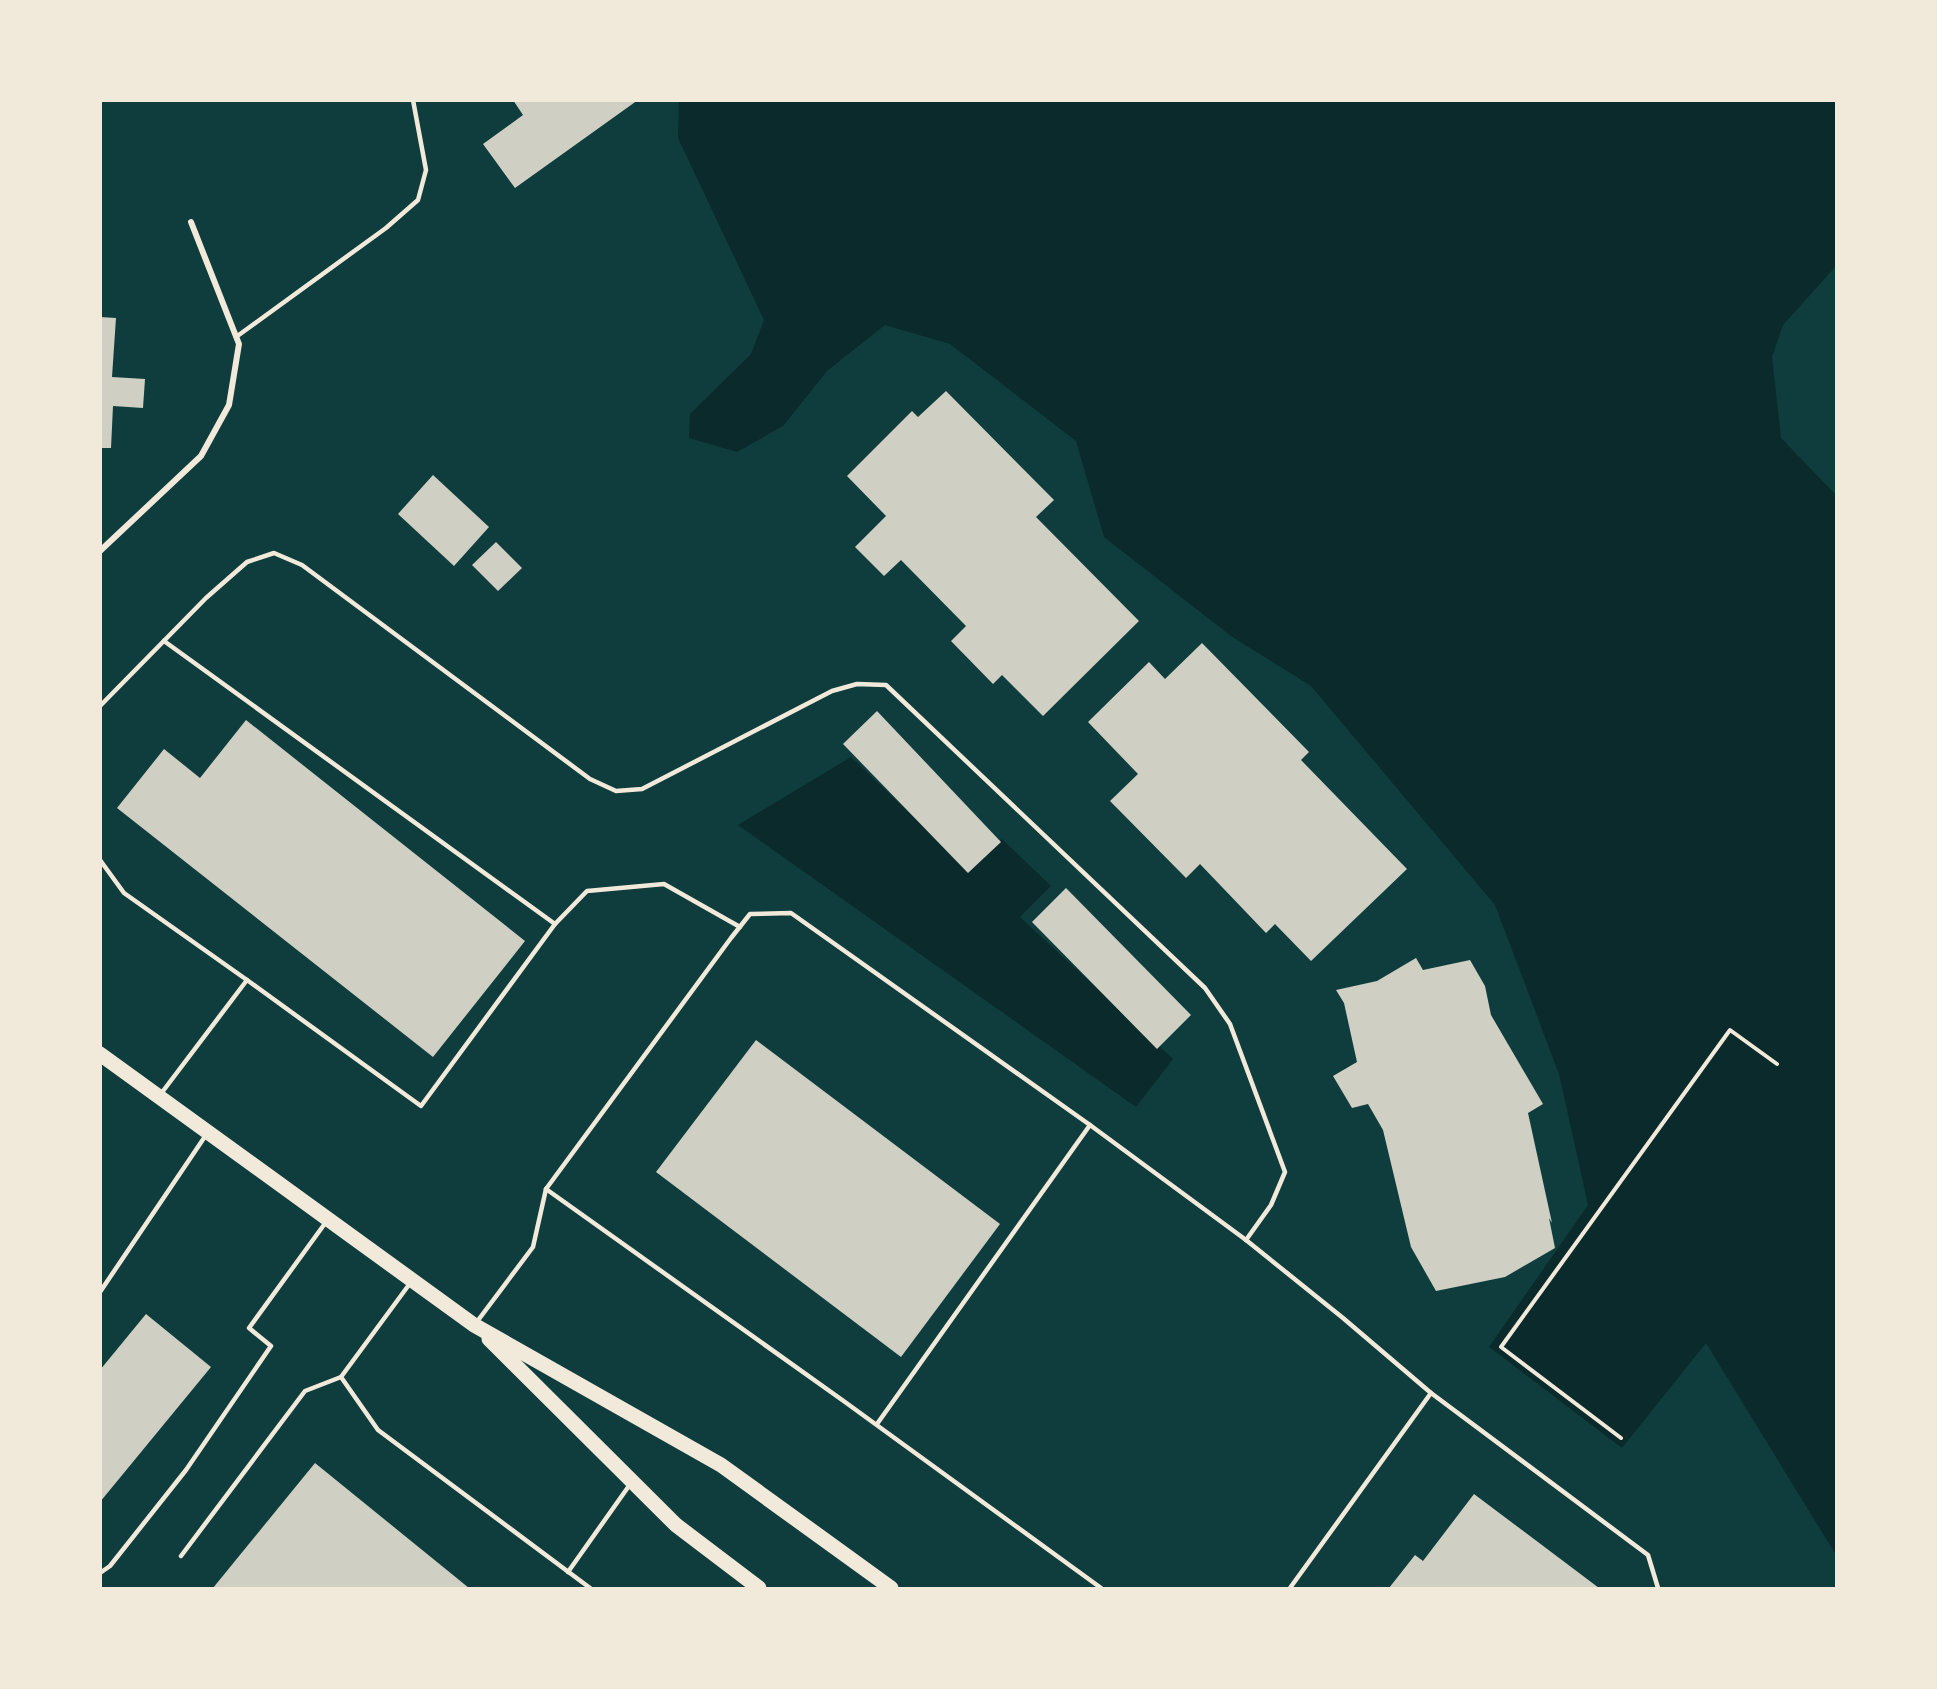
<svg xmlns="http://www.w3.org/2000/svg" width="1937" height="1689" font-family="'Sofia Sans Condensed',sans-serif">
<rect width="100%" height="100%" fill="#0f3d3e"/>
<g fill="#0a2a2b">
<polygon points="679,100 1836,101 1836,266 1783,325 1772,357 1781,438 1836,495 1836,1555 1706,1343 1622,1448 1489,1347 1588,1205 1559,1074 1495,905 1311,686 1231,636 1104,537 1076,441 950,344 885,325 827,371 783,426 737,452 689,438 690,414 751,354 764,320 678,138"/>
<polygon points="851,757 970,871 1002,839 1051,886 1020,917 1173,1059 1136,1107 738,825"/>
</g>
<g fill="#cfcfc3">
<polygon points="513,100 638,100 515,188 483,144 523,115"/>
<polygon points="100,317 116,318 112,377 145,379 143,408 113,406 111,448 100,448"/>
<polygon points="946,391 1054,500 1036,517 1139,621 1043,716 1002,675 993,684 951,641 966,626 901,560 884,576 855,547 886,516 847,476 912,411 918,417"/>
<polygon points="433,475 489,527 454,566 398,514"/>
<polygon points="496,542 522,568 498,591 472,565"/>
<polygon points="1202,643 1309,752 1301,760 1407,869 1311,961 1275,924 1266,933 1200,864 1186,878 1110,801 1138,774 1088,722 1149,662 1165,679"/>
<polygon points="877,711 1001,842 968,873 843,744"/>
<polygon points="246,720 525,941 433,1057 117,808 164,749 200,778"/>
<polygon points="1066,888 1191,1015 1157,1049 1032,922"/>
<polygon points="1416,958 1423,970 1470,960 1485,986 1491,1015 1543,1104 1528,1113 1552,1223 1549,1218 1555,1248 1505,1277 1436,1291 1411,1247 1383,1130 1368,1104 1352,1108 1333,1076 1357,1062 1344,1003 1336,990 1377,981"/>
<polygon points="756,1040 1000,1224 901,1357 656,1172"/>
<polygon points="146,1314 211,1367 100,1502 100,1370"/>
<polygon points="315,1463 469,1588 213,1588"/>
<polygon points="1474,1494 1599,1588 1389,1588 1415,1555 1423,1561"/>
</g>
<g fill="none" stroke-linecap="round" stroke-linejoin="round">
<polyline stroke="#f1e9da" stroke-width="4" points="1621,1438 1501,1347 1730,1030 1777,1064"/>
<g stroke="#f1e9da" stroke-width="4.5">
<polyline points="236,337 386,228 418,200 426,170 413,100"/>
<polyline points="164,641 555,924"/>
<polyline points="100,706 206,598 247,562 274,553 302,565 590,779 616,791 642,789 832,691 857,684 886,685 1205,988 1230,1024 1285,1172 1271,1205 1246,1240"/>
<polyline points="100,860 124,893 247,980 160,1095"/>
<polyline points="247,980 421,1106 555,924 587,891 664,884 740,927"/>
<polyline points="546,1189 845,1402 1101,1588"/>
<polyline points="411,1282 341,1377 378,1430 590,1588"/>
<polyline points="100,1292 206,1135"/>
<polyline points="476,1323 533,1247 546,1189 731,938 750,914 791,913 1090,1125 1246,1240 1343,1318 1431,1393 1648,1555 1658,1588"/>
<polyline points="877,1424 1090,1125"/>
<polyline points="181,1556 305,1391 341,1377"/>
<polyline points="568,1572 631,1483"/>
<polyline points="100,1573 110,1566 186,1470 271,1346 249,1328 326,1222"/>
<polyline points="1290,1588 1431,1393"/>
</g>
<polyline stroke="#f1e9da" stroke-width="6" points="100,551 201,456 229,405 239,344 191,222"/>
<g stroke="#f1e9da" stroke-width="15">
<polyline points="100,1054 474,1325 721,1465 891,1588"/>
<polyline points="489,1339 676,1525 759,1588"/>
</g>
</g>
<rect width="1937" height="1689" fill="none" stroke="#f1e9da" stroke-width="204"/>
</svg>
